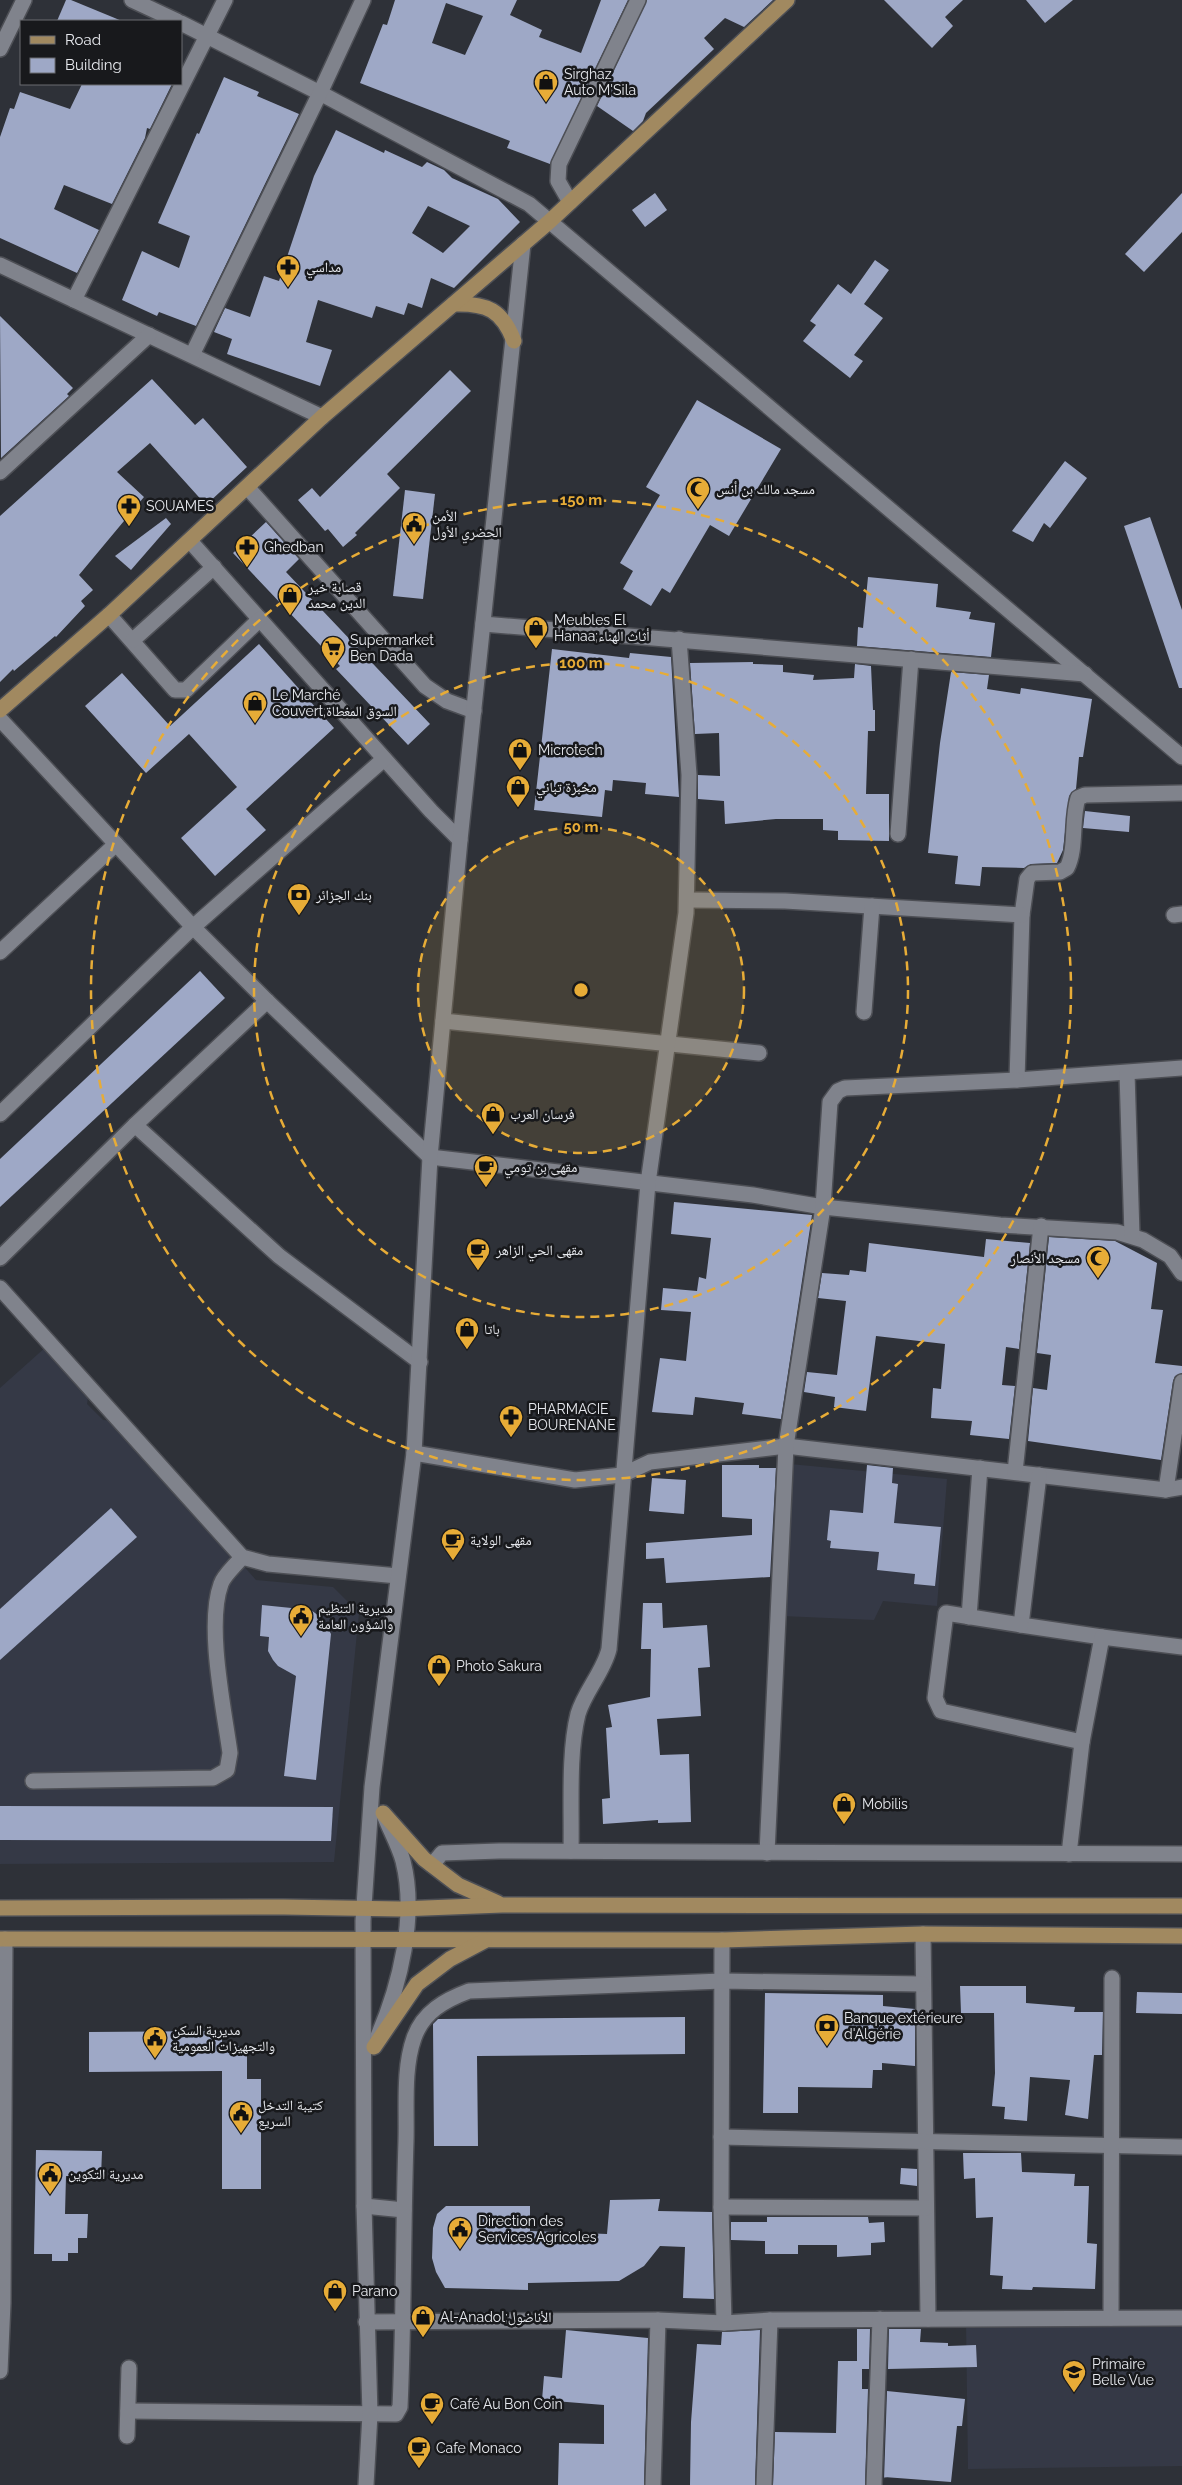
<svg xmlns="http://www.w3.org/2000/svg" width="1182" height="2485" font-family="Raleway,'Noto Naskh Arabic',sans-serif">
<rect width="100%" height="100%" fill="#2e3138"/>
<g fill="#353946">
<polygon points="47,1346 89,1390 87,1404 103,1420 115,1421 256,1580 333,1587 359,1613 334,1862 0,1864 0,1388"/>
<polygon points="790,1464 947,1479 937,1606 883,1601 874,1620 782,1616"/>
<polygon points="1182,2317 1182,2466 968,2469 966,2320"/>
</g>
<g fill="#9ea8c6" fill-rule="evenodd">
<polygon points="66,0 71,0 122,21 57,21"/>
<path d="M395 0H517L510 15 542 30 539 37 581 53 601 0H628L550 164 507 148 510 141 360 83 383 24 387 25ZM446 3 483 16 465 55 432 43Z"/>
<polygon points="647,0 773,0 744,27 725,18 704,38 714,49 646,113 643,121 633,131 597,106"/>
<polygon points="884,0 963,0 945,17 953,26 932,48"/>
<polygon points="1026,0 1073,0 1045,23"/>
<polygon points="224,77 259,92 257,96 299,114 196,326 159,312 157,316 122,300 142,251 179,268 190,236 158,223 197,133 199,134"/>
<polygon points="82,84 172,84 150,129 147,128 145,138 112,204 64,185 54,209 99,230 77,273 0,238 0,137 10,108 14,109 20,92 70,109"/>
<path d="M336 130 384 153 385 150 422 167 427 162 444 170 452 178 498 199 520 222 454 288 431 278 422 308 408 303 404 315 376 306 372 318 318 300 306 342 332 350 320 386 227 354 232 339 214 332 225 308 250 317 264 276 279 281 314 176ZM428 206 470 226 443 253 412 233Z"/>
<polygon points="655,193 667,210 645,227 632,210"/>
<polygon points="1182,193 1182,232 1144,272 1125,254"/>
<polygon points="875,260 889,270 864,304 883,318 854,355 863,361 850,378 803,341 816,325 810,321 838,284 851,294"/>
<polygon points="0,316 73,388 67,394 69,396 1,458"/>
<polygon points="450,370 471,391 387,474 400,488 355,533 357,535 343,547 328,529 325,531 298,500 312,488 320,497"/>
<polygon points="152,379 195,425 203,418 247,467 206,505 150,443 117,472 144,497 79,575 93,590 81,601 85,606 56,637 55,636 14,671 13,669 0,682 0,516"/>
<polygon points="697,400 781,449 729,536 710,525 670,593 662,588 651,606 623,589 633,571 620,563 660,495 646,487"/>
<polygon points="1065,461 1087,478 1050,528 1044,523 1033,542 1012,531"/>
<polygon points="405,490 435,494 423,599 393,596"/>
<polygon points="1150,517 1182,610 1182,688 1179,688 1124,526"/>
<polygon points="166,518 171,524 131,570 115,556"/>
<polygon points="266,522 299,559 286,572 430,724 408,745 336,669 340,666 233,553"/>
<polygon points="868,577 938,584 936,607 971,612 969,619 995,623 991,657 857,646 858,627 863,628"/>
<polygon points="259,644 334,728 246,809 266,830 215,876 181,838 237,787 189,734 146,773 85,706 122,673 170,726"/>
<polygon points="552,649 629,658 630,653 671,657 679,797 645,794 646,783 613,780 612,791 605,790 602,817 534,810"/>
<polygon points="753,662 753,664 783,665 783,672 814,675 813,680 854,678 855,664 871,666 873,710 875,710 875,731 868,731 866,794 889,794 889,841 838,840 838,831 823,830 823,819 776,819 725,824 724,801 698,799 698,775 720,776 719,733 695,734 690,663"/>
<polygon points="951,672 989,675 987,689 1020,694 1021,688 1092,699 1083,757 1079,757 1076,789 1069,796 1063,850 1057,863 1031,864 1024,868 982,867 980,886 955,884 958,856 928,853 940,743"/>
<polygon points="1085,811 1130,816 1129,832 1083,828"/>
<polygon points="200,971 225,998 0,1207 0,1159"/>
<polygon points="674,1202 812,1215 781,1419 742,1414 744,1403 695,1397 693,1415 652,1412 660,1358 686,1361 691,1312 661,1310 663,1288 697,1291 699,1277 706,1279 711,1238 671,1234"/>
<polygon points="1049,1237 1115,1241 1157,1263 1151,1309 1163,1310 1155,1363 1182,1366 1182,1373 1175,1376 1173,1381 1161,1460 1028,1441 1033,1388 1047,1390 1051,1355 1037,1353"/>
<polygon points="986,1239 1030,1243 1019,1349 1006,1347 1002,1385 1015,1386 1009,1439 970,1435 972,1421 931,1418 933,1388 941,1389 945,1344 876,1336 866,1411 834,1407 835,1397 804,1392 807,1372 837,1375 846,1301 818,1298 822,1273 849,1275 850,1270 866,1272 869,1243 984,1257"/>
<polygon points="722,1465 759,1465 759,1468 776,1468 770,1577 666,1583 664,1558 646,1559 646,1543 752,1535 752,1519 722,1517"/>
<polygon points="867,1465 893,1468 892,1483 898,1484 894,1523 941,1527 935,1586 914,1584 915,1574 877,1570 879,1552 830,1548 831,1541 827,1540 830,1510 863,1513"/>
<polygon points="652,1478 686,1480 684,1514 649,1511"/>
<polygon points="111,1508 137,1537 0,1660 0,1609"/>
<polygon points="643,1603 662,1603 663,1628 707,1625 710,1667 698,1668 701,1716 657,1719 660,1755 689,1754 691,1822 658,1823 658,1820 603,1824 602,1799 610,1798 606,1728 612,1727 608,1705 650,1697 651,1649 641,1649"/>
<polygon points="262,1605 311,1610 323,1619 331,1634 316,1780 284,1776 296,1676 278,1666 273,1660 268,1651 269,1637 260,1636"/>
<polygon points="0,1806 333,1807 331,1841 0,1840"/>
<polygon points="960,1986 1026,1986 1026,2003 1075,2007 1074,2012 1103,2012 1102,2055 1094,2055 1088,2119 1065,2115 1070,2080 1030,2077 1027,2121 1004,2119 1005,2107 992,2106 995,2073 994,2013 961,2013"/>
<polygon points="1137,1992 1182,1993 1182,2014 1136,2013"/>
<polygon points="765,1993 883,1995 883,2006 915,2009 915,2066 882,2063 882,2070 873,2070 872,2088 798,2087 798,2113 763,2113"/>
<polygon points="685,2017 685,2054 477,2056 478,2146 434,2146 433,2024 438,2019"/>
<polygon points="222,2031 222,2047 247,2046 247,2079 261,2079 261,2189 222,2189 222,2071 89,2072 89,2032"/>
<polygon points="36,2150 102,2151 101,2177 66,2176 65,2214 88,2214 87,2238 78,2238 78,2253 68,2253 68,2261 52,2261 52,2254 34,2254"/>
<polygon points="963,2153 1021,2153 1022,2172 1075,2174 1074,2186 1089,2186 1087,2243 1097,2244 1095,2289 1033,2287 1032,2290 1002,2289 1003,2276 990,2275 993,2217 976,2218 975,2178 964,2179"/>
<polygon points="901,2168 917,2169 917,2186 900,2184"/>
<polygon points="660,2199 658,2211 712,2212 714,2299 683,2298 685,2247 660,2246 644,2266 619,2281 528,2283 528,2290 445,2288 436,2272 432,2258 433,2228 437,2214 446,2206 530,2206 530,2231 607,2234 610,2200"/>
<polygon points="767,2217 868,2217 869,2223 884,2222 885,2242 871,2243 871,2255 837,2257 837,2245 798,2245 798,2254 765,2254 765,2241 731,2240 731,2222 767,2222"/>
<polygon points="857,2329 870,2329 869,2369 862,2369 862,2389 868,2389 865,2485 773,2485 775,2432 836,2433 838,2361 857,2361"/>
<polygon points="889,2329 921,2329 920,2342 948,2343 948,2346 976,2345 977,2367 888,2369"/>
<polygon points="566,2330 648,2338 644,2485 558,2485 559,2443 604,2444 604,2405 542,2400 544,2376 562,2378"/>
<polygon points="760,2330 755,2485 690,2485 691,2422 697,2344 721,2345 722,2332"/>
<polygon points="887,2391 965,2399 962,2426 957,2426 951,2482 884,2477 884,2480"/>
</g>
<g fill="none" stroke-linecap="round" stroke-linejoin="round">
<g stroke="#4d4f55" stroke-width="18">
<g id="minor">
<polyline points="132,0 177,21"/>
<polyline points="181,23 320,93 529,204 1182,757"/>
<polyline points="0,49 24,0"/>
<polyline points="570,202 558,181 559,164 638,0"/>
<polyline points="0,265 322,417"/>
<polyline points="74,300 225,0"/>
<polyline points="192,355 320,93 363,0"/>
<polyline points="0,472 149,335"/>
<polyline points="248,488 425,686 447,701 474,711"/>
<polyline points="190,541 431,811 460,840"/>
<polyline points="109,615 175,690 186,690 260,619"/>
<polyline points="483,624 1085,674"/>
<polyline points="133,640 214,567"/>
<polyline points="0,719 193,927 267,1001 430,1157 753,1195 823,1207 1000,1225 1117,1232 1143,1240 1170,1256 1182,1273"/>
<path d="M1182 793 1085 795 1078 798C1071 820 1077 848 1067 868L1060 872 1032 873 1027 879 1022 915 1017 1080 1182 1068"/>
<polyline points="898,834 911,659"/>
<polyline points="687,900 785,901 1022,915"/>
<polyline points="1174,915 1182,914"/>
<polyline points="0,952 116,844"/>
<polyline points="864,1012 872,906"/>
<polyline points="443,1021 759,1053"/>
<polyline points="1127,1073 1132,1235"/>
<polyline points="0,1114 193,927 384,759"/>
<polyline points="135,1125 279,1256 420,1362"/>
<polyline points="0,1258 135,1125 267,1001"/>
<polyline points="0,1288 242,1557 268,1564 398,1576"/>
<polyline points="414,1453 575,1480 622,1475 650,1462 786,1446 1166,1490 1182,1487"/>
<polyline points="1015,1472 1041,1226"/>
<polyline points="1039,1475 1021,1625 1102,1637"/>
<polyline points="1166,1490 1182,1382"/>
<polyline points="969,1617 980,1468"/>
<polyline points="1021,1625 946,1613 935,1698 941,1711 1082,1742"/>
<path d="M33 1781 213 1778 227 1770 230 1753C224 1709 206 1625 221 1584 224 1575 236 1565 242 1557"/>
<path d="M571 1851C572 1810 568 1754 578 1714 585 1691 604 1671 609 1649L648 1183 686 913 689 775 679 639"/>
<polyline points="767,1853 786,1446 823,1207 830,1102 838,1091 845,1088 1017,1080"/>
<polyline points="1069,1854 1082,1742 1102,1637 1182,1647"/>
<polyline points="432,1865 442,1853 499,1851 1182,1854"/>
<polyline points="923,1934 928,2319"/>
<polyline points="722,1940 721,2207 724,2323"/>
<path d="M378 2036C400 1985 417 1916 403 1861 399 1846 390 1830 384 1815"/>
<polyline points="721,2137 1182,2147"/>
<polyline points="364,2206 404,2210"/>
<polyline points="721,2207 926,2208"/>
<polyline points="1111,2318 1112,1978"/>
<polyline points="366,2322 658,2320 724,2323 770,2320 1182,2318"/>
<polyline points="0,2371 3,2303 5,1939"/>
<path d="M128 2411 396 2414 400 2407C404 2319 403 2230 406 2141 407 2108 403 2069 414 2038 423 2012 445 2000 469 1991L722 1981 922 1984"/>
<polyline points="127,2436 129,2368"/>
<polyline points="366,2485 370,2414 364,2206 363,1921 372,1787 414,1453 430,1157 460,840 523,244"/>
<polyline points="653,2485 658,2320"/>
<polyline points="764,2485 770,2320"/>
<polyline points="874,2485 880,2319"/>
</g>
</g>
<g stroke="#4d4f55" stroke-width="18">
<g id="major">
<path d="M454 304C487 303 502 310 514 341"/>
<polyline points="0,710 109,615 322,417 550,221 787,0"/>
<polyline points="383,1813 424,1859 458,1885 498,1903"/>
<polyline points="0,1908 284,1907 400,1909 502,1905 1182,1906"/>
<polyline points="0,1939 722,1940 923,1934 1182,1936"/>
<polyline points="374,2047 417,1984 450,1959 484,1941"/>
</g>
</g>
<use href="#minor" stroke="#80838c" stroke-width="15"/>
<use href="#major" stroke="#a18960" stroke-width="15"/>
</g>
<circle cx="581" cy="990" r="163" fill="#e7ac37" fill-opacity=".12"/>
<g fill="none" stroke="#e7ac37" stroke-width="2.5" stroke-dasharray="9 6">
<circle cx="581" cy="990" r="163"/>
<circle cx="581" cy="990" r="327"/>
<circle cx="581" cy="990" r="490"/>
</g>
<defs>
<g id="shop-pin" transform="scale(1.25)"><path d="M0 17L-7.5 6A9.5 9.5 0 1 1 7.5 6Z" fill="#e7ac37" stroke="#18191c"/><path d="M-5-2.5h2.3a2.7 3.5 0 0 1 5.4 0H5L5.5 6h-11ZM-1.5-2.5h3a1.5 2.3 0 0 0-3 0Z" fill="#111"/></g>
<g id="pharmacy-pin" transform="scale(1.25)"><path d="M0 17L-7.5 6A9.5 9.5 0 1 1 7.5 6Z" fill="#e7ac37" stroke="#18191c"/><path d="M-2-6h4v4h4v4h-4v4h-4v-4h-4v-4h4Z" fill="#111"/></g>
<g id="mosque-pin" transform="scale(1.25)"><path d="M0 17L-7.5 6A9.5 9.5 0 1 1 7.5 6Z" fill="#e7ac37" stroke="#18191c"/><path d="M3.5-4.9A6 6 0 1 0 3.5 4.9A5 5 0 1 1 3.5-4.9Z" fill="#111"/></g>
<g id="civic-pin" transform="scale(1.25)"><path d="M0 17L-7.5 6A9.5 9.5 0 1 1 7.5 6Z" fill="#e7ac37" stroke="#18191c"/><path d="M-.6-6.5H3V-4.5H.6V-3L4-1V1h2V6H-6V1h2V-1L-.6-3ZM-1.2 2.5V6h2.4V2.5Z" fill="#111"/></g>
<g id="supermarket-pin" transform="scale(1.25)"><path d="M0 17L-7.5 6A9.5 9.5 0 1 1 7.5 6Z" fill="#e7ac37" stroke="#18191c"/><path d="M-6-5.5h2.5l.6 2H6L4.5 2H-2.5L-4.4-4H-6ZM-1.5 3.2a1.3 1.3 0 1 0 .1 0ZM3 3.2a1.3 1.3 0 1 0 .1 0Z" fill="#111"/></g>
<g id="bank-pin" transform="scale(1.25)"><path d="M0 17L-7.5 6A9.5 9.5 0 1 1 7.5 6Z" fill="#e7ac37" stroke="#18191c"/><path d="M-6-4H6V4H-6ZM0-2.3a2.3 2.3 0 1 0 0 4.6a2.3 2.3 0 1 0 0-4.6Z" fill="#111"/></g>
<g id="cafe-pin" transform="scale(1.25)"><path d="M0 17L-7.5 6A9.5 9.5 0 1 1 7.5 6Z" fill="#e7ac37" stroke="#18191c"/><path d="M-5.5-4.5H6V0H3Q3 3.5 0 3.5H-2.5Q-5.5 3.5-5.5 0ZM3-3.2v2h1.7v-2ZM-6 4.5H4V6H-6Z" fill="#111"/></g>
<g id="school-pin" transform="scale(1.25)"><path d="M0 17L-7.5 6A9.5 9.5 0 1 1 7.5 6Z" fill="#e7ac37" stroke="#18191c"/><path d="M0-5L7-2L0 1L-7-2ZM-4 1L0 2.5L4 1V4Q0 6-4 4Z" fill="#111"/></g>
</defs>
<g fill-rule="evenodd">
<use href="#shop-pin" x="546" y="82"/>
<use href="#pharmacy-pin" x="288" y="267"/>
<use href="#mosque-pin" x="698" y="489"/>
<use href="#pharmacy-pin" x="129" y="506"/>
<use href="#civic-pin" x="414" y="524"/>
<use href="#pharmacy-pin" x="247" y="547"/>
<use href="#shop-pin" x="290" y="595"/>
<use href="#shop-pin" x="536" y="628"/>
<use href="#supermarket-pin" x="333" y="648"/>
<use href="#shop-pin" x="255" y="703"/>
<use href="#shop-pin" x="520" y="750"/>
<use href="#shop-pin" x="518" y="787"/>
<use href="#bank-pin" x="299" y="895"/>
<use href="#shop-pin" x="493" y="1114"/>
<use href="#cafe-pin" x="486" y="1167"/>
<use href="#cafe-pin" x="478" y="1250"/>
<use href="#mosque-pin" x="1098" y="1258"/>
<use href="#shop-pin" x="467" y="1329"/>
<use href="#pharmacy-pin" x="511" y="1417"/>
<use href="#cafe-pin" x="453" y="1540"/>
<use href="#civic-pin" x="301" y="1616"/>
<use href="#shop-pin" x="439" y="1666"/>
<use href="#shop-pin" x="844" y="1804"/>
<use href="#bank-pin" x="827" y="2026"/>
<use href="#civic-pin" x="155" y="2038"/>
<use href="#civic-pin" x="241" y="2113"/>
<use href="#civic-pin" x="50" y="2174"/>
<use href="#civic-pin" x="460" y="2229"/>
<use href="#shop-pin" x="335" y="2291"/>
<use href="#shop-pin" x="423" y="2317"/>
<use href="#school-pin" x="1074" y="2372"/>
<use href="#cafe-pin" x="432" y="2404"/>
<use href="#cafe-pin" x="419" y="2448"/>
</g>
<g text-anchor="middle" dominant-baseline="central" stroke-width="5" stroke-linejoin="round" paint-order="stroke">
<g font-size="14" fill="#e6e8ed" stroke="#18191c" text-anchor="start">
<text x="564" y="74">Sirghaz<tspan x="564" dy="16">Auto M'Sila</tspan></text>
<text x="306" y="267">مداسي</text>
<text x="716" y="489">مسجد مالك بن أنس</text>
<text x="146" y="506">SOUAMES</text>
<text x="432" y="516">الأمن<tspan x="432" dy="16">الحضري الأول</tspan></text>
<text x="264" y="547">Ghedban</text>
<text x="308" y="587">قصابة خير<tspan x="308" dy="16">الدين محمد</tspan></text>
<text x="554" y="620">Meubles El<tspan x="554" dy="16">Hanaa;أثاث الهناء</tspan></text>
<text x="350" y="640">Supermarket<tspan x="350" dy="16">Ben Dada</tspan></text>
<text x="272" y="695">Le Marché<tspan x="272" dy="16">Couvert;السوق المغطاة</tspan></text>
<text x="538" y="750">Microtech</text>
<text x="536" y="787">مخبزة تباني</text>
<text x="316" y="895">بنك الجزائر</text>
<text x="510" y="1114">فرسان العرب</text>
<text x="504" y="1167">مقهى بن تومي</text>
<text x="496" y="1250">مقهى الحي الزاهر</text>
<text x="1080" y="1258" text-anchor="end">مسجد الأنصار</text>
<text x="484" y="1329">باتا</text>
<text x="528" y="1409">PHARMACIE<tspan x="528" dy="16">BOURENANE</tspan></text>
<text x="470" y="1540">مقهى الولاية</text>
<text x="318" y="1608">مديرية التنظيم<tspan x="318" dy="16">والشؤون العامة</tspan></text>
<text x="456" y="1666">Photo Sakura</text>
<text x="862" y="1804">Mobilis</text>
<text x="844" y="2018">Banque extérieure<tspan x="844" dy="16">d'Algérie</tspan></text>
<text x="172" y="2030">مديرية السكن<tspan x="172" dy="16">والتجهيزات العمومية</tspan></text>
<text x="258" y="2105">كتيبة التدخل<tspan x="258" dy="16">السريع</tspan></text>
<text x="68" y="2174">مديرية التكوين</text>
<text x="478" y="2221">Direction des<tspan x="478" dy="16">Services Agricoles</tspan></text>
<text x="352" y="2291">Parano</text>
<text x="440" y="2317">Al-Anadol;الأناضول</text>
<text x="1092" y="2364">Primaire<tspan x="1092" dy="16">Belle Vue</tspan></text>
<text x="450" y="2404">Café Au Bon Coin</text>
<text x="436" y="2448">Cafe Monaco</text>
</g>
</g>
<circle cx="581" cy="990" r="8" fill="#e7ac37" stroke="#18191c" stroke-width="2.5"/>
<g font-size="15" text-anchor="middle" font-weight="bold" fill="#e7ac37" stroke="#18191c" stroke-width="5" stroke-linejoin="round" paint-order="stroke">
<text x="581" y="505">150 m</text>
<text x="581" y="668">100 m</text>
<text x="581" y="832">50 m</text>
</g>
<rect x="20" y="20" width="162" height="65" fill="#18191c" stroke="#6a6c70"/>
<rect x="30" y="36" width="25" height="8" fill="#a18960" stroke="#6a6c70"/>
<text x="65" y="45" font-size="15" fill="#e6e8ed">Road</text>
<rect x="30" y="58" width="25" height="15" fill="#9ea8c6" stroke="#6a6c70"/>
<text x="65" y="70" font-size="15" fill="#e6e8ed">Building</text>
</svg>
